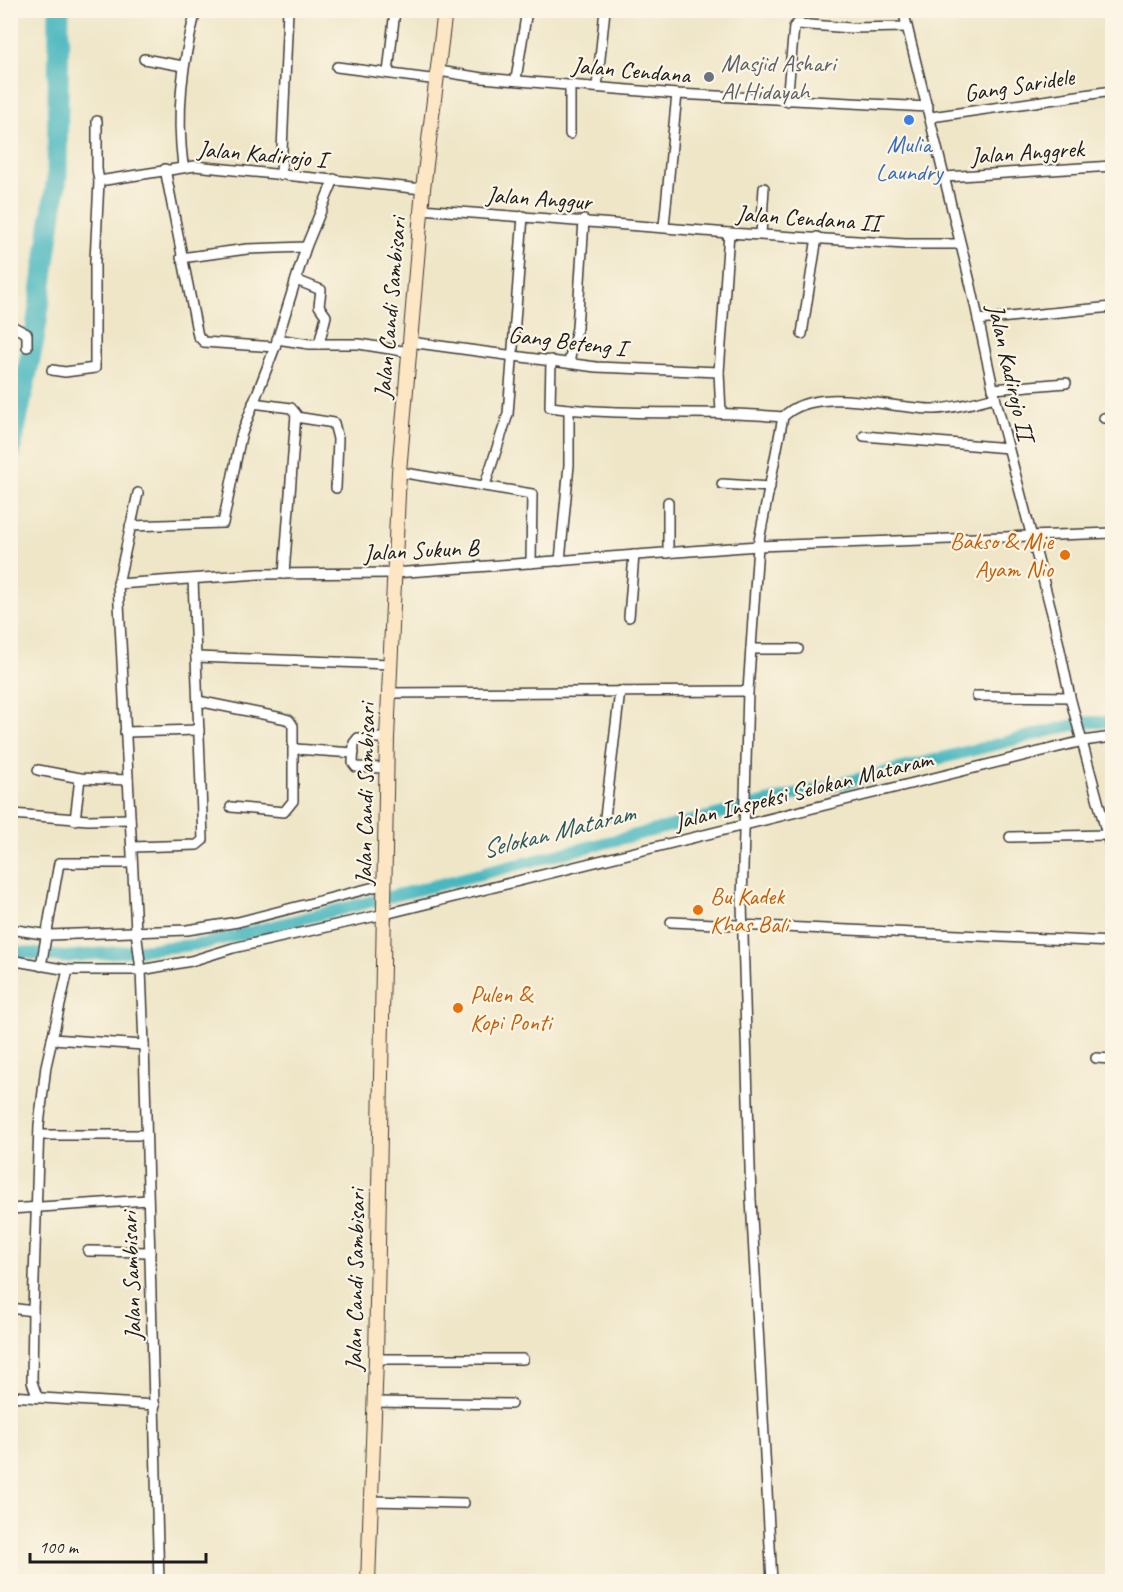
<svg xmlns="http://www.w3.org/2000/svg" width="1123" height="1592" font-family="Caveat,sans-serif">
<rect width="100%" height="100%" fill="#fcf5e5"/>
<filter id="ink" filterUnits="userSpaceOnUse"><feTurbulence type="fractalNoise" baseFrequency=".0167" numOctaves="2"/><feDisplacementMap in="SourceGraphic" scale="12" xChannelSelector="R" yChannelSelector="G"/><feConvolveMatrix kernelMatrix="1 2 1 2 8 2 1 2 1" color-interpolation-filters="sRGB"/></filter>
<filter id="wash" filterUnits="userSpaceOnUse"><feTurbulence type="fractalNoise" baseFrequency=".008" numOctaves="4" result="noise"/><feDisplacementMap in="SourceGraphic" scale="24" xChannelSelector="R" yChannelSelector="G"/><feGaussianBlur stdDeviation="1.35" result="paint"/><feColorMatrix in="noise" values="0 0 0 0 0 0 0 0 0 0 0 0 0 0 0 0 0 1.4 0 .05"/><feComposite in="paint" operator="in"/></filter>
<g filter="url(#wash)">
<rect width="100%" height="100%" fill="#efe6c8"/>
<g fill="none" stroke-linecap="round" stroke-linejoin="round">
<polyline stroke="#48b7bf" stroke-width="12" points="10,951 64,957 202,944 1085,722 1112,722"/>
<polyline stroke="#48b7bf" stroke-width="21" points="10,453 35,335 57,177 59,10"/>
</g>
</g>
<g filter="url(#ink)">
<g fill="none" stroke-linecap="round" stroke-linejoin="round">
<g stroke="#3c3a36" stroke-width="12">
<g id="street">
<polyline points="903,10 971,286 995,397 1053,617 1070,697 1112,853"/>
<polyline points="144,59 183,66"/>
<polyline points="337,67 438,80"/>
<polyline points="439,71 482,78 677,94 928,107"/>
<polyline points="388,73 395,10"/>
<polyline points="516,79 527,10"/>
<polyline points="597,87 605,10"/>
<polyline points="787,101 794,27 797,24 851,28 907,27"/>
<polyline points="931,117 1112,91"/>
<polyline points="570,134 570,85"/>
<path d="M183 166C176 110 182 65 196 10"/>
<polyline points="165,169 198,336 204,342 275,347"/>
<polyline points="281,174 288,10"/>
<polyline points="945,177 1112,166"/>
<polyline points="99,181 195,166 423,189"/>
<polyline points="421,209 729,233 905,244 959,244"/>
<polyline points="664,226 677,94"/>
<polyline points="761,234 764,188"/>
<polyline points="181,258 247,249 306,247"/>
<polyline points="296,280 321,290 319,306 326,316 319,344"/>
<polyline points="978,320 1112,307"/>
<polyline points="10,325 27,334 27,347"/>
<polyline points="802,334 817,237"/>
<polyline points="277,339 309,344 359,344 409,352"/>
<polyline points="410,342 596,367 719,372"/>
<path d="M551 360 550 407C626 417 705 409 783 417"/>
<polyline points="569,362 577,328 584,220"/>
<polyline points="52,370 65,372 95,368 95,261 99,181 97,169 97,121"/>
<polyline points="993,389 1066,383"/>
<polyline points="253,403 291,408 296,414 284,574"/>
<polyline points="721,413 719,372 729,233"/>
<polyline points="296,417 334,423 338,439 336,488"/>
<polyline points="1104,418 1112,417"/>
<polyline points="864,436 1008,448"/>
<polyline points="399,472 532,494 531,563"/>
<polyline points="722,484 770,487"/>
<polyline points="485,485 508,414 523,216"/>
<polyline points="130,526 223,523 241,436 275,347 306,247 334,179"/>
<polyline points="668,553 668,502"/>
<polyline points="560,561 569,465 569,409"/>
<polyline points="118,584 138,493"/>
<polyline points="629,617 634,555"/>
<polyline points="751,649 798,649"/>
<polyline points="196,657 391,664"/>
<polyline points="389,693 748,691"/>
<polyline points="977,696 1070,697"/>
<polyline points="198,701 282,718 289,720 293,726 293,801 284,812 231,807"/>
<polyline points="125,732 199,730"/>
<polyline points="295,749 354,753"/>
<polyline points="386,768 356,767 353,763 354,743 358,738 387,738"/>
<polyline points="38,770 80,778 128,780"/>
<polyline points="12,814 88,820 130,819"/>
<polyline points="605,817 620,691"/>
<polyline points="75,820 80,778"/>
<polyline points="1010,837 1108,835"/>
<polyline points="132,847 197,845 203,840 193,579"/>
<polyline points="671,922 1112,942"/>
<polyline points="10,929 49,935 187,930 238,922 386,884"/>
<polyline points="10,960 68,970 141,970 191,961 233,948 385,914 1083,741 1112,737"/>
<polyline points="41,966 59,863 132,863"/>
<polyline points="52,1039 144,1045"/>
<polyline points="1096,1058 1112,1059"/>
<polyline points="39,1135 145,1135"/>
<polyline points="10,1209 148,1200"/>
<polyline points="88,1251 150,1252"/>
<polyline points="10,1308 33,1311"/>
<polyline points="376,1359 523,1359"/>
<polyline points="10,1396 155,1405"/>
<polyline points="37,1396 32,1382 33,1311 39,1125 46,1066 68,970"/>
<polyline points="374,1402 511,1404"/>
<polyline points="370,1501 464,1503"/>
<polyline points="159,1582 144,1045 141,970 136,931 118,584 259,574 394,573 758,546 1112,533"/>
<path d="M772 1582 751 1199 742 903 748 691 758 546 783 417C815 383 894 410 936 409 956 408 976 402 995 397"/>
</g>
</g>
<g stroke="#3c3a36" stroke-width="16">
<polyline id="secondary" points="368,1582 376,1359 387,738 399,472 423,189 445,10"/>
</g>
<use href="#street" stroke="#fff" stroke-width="9"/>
<use href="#secondary" stroke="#fce6c4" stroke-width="14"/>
</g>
</g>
<circle fill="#6b7280" stroke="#fcf5e5" stroke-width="2" cx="709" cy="77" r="6"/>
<circle fill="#3f7fe0" stroke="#fcf5e5" stroke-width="2" cx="909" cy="120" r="6"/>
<g fill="#e8710a" stroke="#fcf5e5" stroke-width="2">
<circle cx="1065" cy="555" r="6"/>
<circle cx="698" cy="910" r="6"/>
<circle cx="458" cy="1008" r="6"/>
</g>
<g text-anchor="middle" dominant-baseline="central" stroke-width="4.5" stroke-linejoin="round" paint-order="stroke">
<g font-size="24" fill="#5b616d" stroke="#fcf5e5" text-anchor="start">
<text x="721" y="63">Masjid Ashari<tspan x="721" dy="28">Al Hidayah</tspan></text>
</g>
<g font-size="24" fill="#1c1c1c" stroke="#fcf5e5">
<text transform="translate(631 70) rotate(5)">Jalan Cendana</text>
<text transform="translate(1019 85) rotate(-9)">Gang Saridele</text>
<text transform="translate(1027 152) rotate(-4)">Jalan Anggrek</text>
<text transform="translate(262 154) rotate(5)">Jalan Kadirojo I</text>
<text transform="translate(539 198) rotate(4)">Jalan Anggur</text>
<text transform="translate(808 218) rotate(4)">Jalan Cendana II</text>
<text transform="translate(390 308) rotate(-85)">Jalan Candi Sambisari</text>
<text transform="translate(567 341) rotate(7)">Gang Beteng I</text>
<text transform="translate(1011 372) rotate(77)">Jalan Kadirojo II</text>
<text transform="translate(421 550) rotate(-3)">Jalan Sukun B</text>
<text transform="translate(803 790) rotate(-14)">Jalan Inspeksi Selokan Mataram</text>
<text transform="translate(365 794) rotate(-89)">Jalan Candi Sambisari</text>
<text transform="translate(131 1276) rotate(-92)">Jalan Sambisari</text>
<text transform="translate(355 1280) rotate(-89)">Jalan Candi Sambisari</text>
</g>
<g font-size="24" fill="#366cbe" stroke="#fcf5e5">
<text x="909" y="144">Mulia<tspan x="909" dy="28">Laundry</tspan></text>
</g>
<g font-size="24" fill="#c56008" stroke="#fcf5e5" text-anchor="start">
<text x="1053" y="541" text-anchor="end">Bakso &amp; Mie<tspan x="1053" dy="28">Ayam Nio</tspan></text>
<text x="710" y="896">Bu Kadek<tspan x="710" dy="28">Khas Bali</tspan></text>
<text x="470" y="994">Pulen &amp;<tspan x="470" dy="28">Kopi Ponti</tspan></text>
</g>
<g font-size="26" font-style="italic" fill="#2e5a5d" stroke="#fcf5e5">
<text transform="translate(558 831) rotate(-14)">Selokan Mataram</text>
</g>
</g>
<rect width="1123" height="1592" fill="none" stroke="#fcf5e5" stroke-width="36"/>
<path d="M30 1553v9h176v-9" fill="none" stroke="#1c1c1c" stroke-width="3"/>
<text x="39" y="1553" font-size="18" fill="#1c1c1c" stroke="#fcf5e5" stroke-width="4.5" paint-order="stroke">100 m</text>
</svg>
